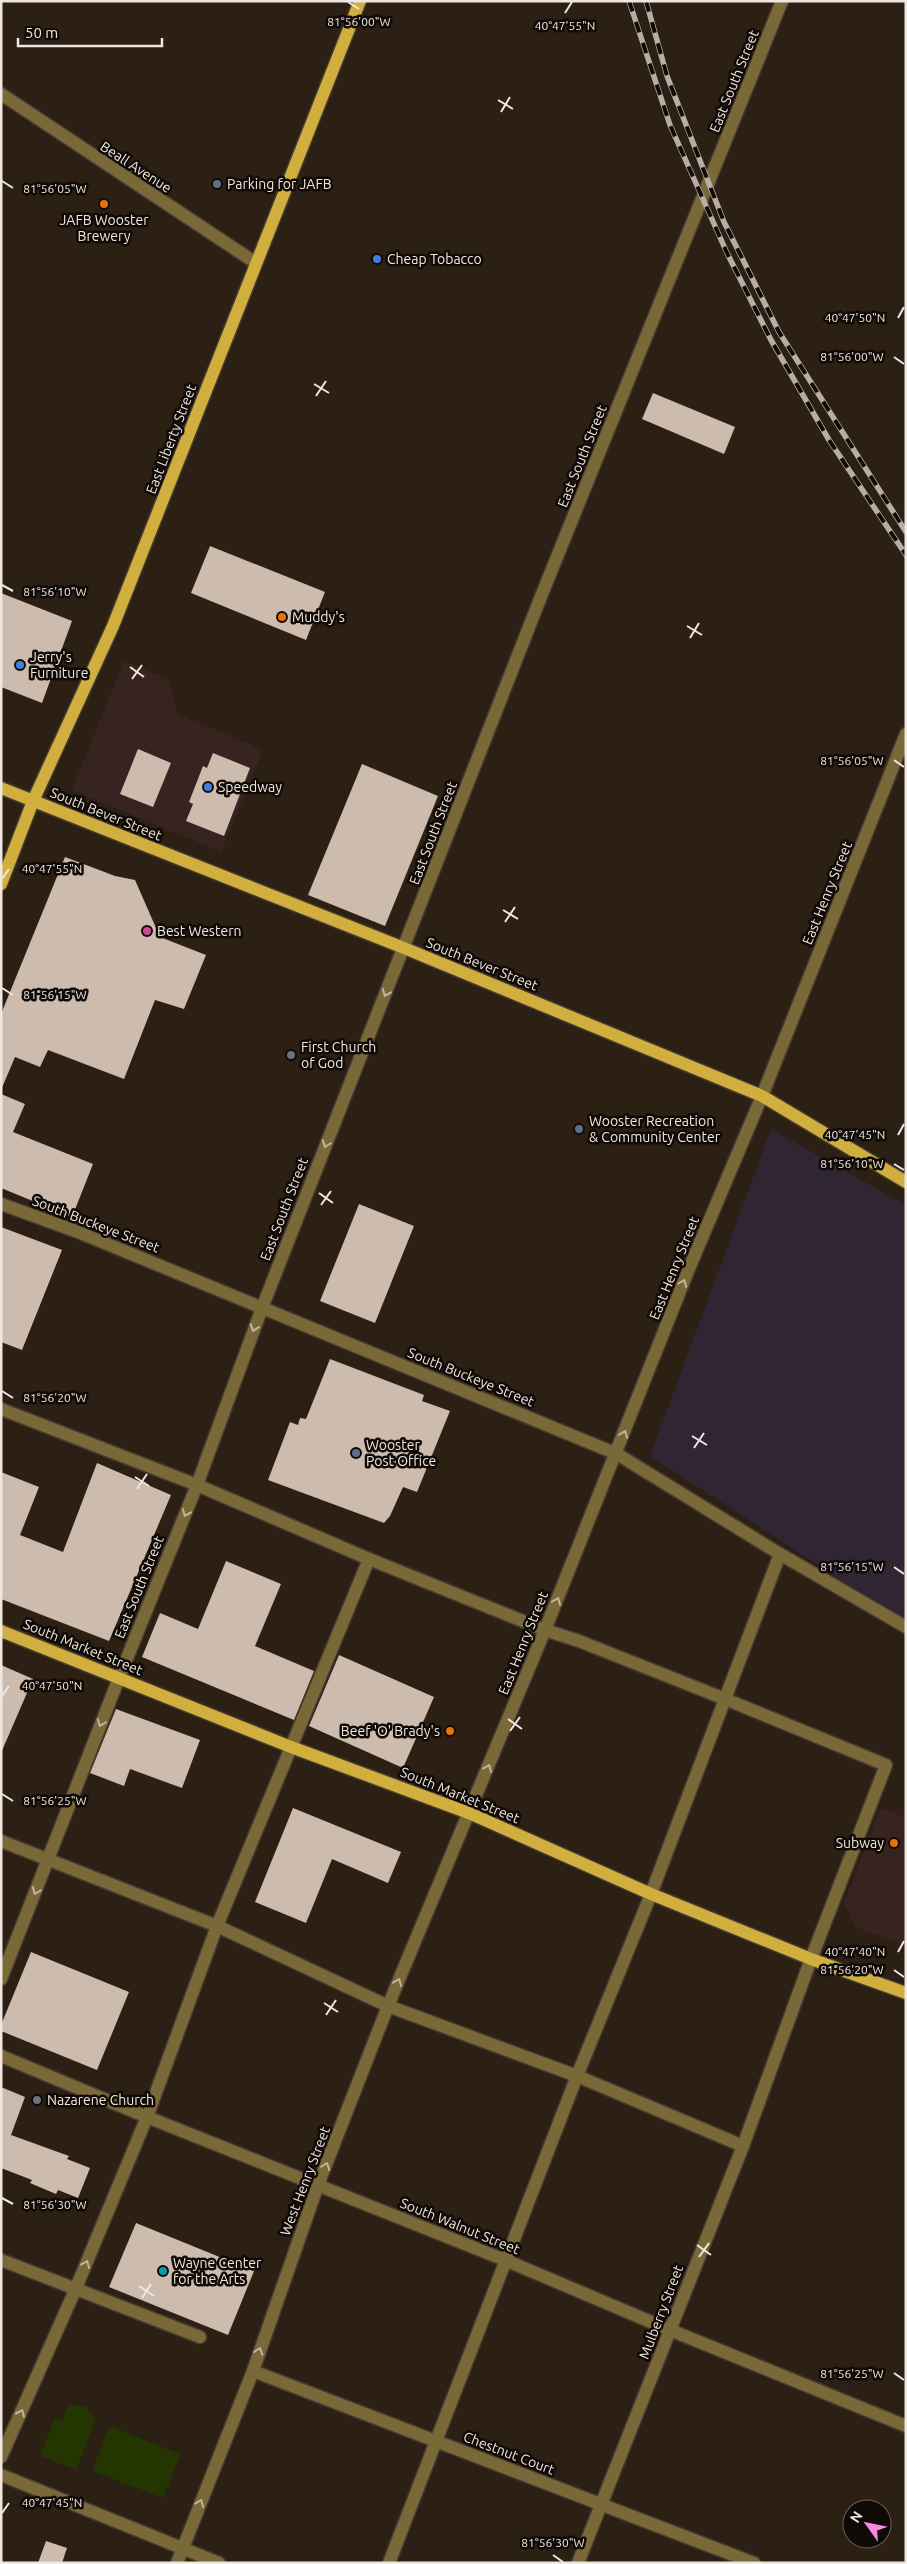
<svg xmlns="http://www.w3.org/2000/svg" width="907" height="2564" font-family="Ubuntu,sans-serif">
<rect width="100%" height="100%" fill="#2c1f14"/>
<g fill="#372421">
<polygon points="124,661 168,679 178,714 263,750 221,852 72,790"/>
<polygon points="881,1808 906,1818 906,1945 855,1927 844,1903"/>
</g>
<polygon fill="#302533" points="771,1129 906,1205 906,1622 650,1456"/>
<g fill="#233501">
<polygon points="85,2405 96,2419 76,2470 40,2456 55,2418 62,2421 68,2406"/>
<polygon points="109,2426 181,2454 163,2498 92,2471"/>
</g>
<g fill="#cdbbae">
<polygon points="653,393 735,427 724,454 642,419"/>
<polygon points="210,546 325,592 306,640 191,593"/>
<polygon points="1,593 72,621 42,703 1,687"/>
<polygon points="138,749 171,763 153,807 120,794"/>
<polygon points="213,753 250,768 224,836 186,821 193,804 189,802 203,766 207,768"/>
<polygon points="362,764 438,796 385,926 308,895"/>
<polygon points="65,857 115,876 135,880 160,937 206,955 184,1009 155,1000 124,1079 48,1050 40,1067 15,1057 1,1090 1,1014"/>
<polygon points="1,1094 25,1104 13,1132 93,1164 72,1217 1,1188"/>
<polygon points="359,1204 414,1226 375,1323 320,1301"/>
<polygon points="1,1227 62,1250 22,1350 1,1342"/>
<polygon points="330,1359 424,1395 422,1401 450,1411 417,1492 403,1487 390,1516 384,1523 268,1480 290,1422 298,1425 300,1418 306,1419"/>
<polygon points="97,1463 171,1495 109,1641 1,1599 1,1472 39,1487 20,1535 63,1552"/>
<polygon points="226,1561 281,1584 255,1646 314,1671 294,1720 142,1657 160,1613 198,1629"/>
<polygon points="339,1655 434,1697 403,1768 309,1726"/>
<polygon points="1,1665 33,1679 1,1753"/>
<polygon points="116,1709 200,1740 182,1788 130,1769 124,1786 90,1773"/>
<polygon points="293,1808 401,1852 388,1883 332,1859 306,1923 255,1902"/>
<polygon points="31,1952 129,1992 97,2070 1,2031 1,2025"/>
<polygon points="1,2087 25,2097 11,2135 69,2156 67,2159 90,2168 78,2198 58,2190 56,2194 30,2183 32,2180 1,2168"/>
<polygon points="136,2223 254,2271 228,2335 109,2287"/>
<polygon points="46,2541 67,2548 62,2563 38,2563"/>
</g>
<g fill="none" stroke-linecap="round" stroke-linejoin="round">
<g stroke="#473b31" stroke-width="15">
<g id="minor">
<polyline points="1,94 256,263"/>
<polyline points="1,1204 78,1232 617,1454 780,1554 906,1627"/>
<polyline points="1,1409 197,1485 369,1559 545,1630 579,1641 725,1699 886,1765 811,1959 743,2146 578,2563"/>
<polyline points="1,1841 217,1926 388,2006 577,2076 743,2146 742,2148"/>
<polyline points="1,1979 119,1678 197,1485 262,1308 542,594 782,1"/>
<polyline points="1,2056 147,2117 505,2260 670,2330 906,2426"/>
<polyline points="1,2260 200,2337"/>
<polyline points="253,2371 754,2563"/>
<polyline points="1,2457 76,2288 147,2117 217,1926 369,1559"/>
<polyline points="1,2475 219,2563"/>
<polyline points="177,2563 253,2371 318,2185 388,2006 545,1630 688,1271 762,1096 906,734"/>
<polyline points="389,2563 577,2076 651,1894 780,1554"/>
</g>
</g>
<g stroke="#473b31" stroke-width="15">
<g id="major">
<polyline points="1,788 404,948 762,1096 906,1182"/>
<polyline points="1,884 33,801 113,626 360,1"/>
<polyline points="1,1631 291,1747 469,1813 651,1894 811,1959 906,1993"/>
</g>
</g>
<use href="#minor" stroke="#796938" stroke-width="12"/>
<use href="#major" stroke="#d1af3f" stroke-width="12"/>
<g stroke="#b7ada4" stroke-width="5.5">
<g id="rail">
<polyline points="629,1 670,125 727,253 771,340 829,440 906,555"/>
<polyline points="646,1 667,76 724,222 779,332 906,532"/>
</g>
</g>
<use href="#rail" stroke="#100a06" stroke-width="4" stroke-dasharray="11" stroke-linecap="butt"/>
</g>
<defs><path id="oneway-chevron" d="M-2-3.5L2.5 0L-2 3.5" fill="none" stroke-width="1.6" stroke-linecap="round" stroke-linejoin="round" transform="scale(1.25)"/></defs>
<g stroke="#c0b59d">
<use href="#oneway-chevron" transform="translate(386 993) rotate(112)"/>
<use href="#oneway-chevron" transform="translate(326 1144) rotate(111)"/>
<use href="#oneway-chevron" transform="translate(683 1283) rotate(-69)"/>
<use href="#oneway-chevron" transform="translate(254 1328) rotate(110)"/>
<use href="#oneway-chevron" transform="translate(624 1434) rotate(-69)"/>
<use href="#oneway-chevron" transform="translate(186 1513) rotate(112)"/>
<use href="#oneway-chevron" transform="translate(557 1601) rotate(-68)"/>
<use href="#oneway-chevron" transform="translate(101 1723) rotate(111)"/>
<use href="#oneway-chevron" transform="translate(488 1768) rotate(-67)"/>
<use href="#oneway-chevron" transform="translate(36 1891) rotate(111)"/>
<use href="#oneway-chevron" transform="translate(398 1982) rotate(-67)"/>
<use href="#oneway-chevron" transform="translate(326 2166) rotate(-69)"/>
<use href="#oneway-chevron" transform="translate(86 2264) rotate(-67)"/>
<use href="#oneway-chevron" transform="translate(259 2351) rotate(-72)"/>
<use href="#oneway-chevron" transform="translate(21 2413) rotate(-66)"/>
<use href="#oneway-chevron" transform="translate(200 2503) rotate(-68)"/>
</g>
<path fill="none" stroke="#f0e7e0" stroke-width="2" d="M348 2 359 9M565 13 572 2M498 100 513 109M501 112 510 97M2 181 13 188M898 318 904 307M894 357 904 364M314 384 329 393M316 396 326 381M2 585 13 591M687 626 702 635M690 638 699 623M130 667 144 677M132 679 142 665M894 760 904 767M2 879 9 869M503 910 518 919M505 922 515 907M2 988 13 995M898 1135 904 1124M894 1164 904 1170M319 1193 333 1203M321 1205 331 1191M2 1391 13 1398M692 1436 707 1445M694 1448 704 1433M135 1477 149 1486M137 1489 147 1474M894 1567 904 1574M2 1696 9 1686M508 1719 522 1729M510 1731 520 1717M2 1794 13 1801M898 1952 904 1941M894 1970 904 1977M324 2003 338 2012M326 2015 336 2000M2 2198 13 2204M697 2245 711 2255M699 2257 709 2243M139 2286 154 2296M142 2298 151 2284M894 2373 904 2380M2 2513 9 2503M553 2555 563 2562"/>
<g fill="#5c6f8a" stroke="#100a06" stroke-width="2">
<circle cx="217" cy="184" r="5"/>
<circle cx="579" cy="1129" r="5"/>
<circle cx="356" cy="1453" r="5"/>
</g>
<g fill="#e8710a" stroke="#100a06" stroke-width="2">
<circle cx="104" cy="204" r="5"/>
<circle cx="282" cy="617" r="5"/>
<circle cx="450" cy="1731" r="5"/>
<circle cx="894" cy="1843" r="5"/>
</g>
<g fill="#3f7fe0" stroke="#100a06" stroke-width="2">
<circle cx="377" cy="259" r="5"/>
<circle cx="20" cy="665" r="5"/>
<circle cx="208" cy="787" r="5"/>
</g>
<circle fill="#d1479c" stroke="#100a06" stroke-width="2" cx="147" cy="931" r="5"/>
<g fill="#6b7280" stroke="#100a06" stroke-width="2">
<circle cx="291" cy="1055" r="5"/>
<circle cx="37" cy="2100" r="5"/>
</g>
<circle fill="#0f9aa8" stroke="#100a06" stroke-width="2" cx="163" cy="2271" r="5"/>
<g text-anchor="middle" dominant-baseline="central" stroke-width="5" stroke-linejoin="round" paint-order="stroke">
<g font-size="14" fill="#f0e7e0" stroke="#100a06">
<text transform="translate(734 81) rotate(-68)">East South Street</text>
<text transform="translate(136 167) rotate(33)">Beall Avenue</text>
<text transform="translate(171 439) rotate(-69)">East Liberty Street</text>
<text transform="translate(582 456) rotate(-68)">East South Street</text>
<text transform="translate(106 814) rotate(22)">South Bever Street</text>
<text transform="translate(433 833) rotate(-69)">East South Street</text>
<text transform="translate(827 893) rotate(-68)">East Henry Street</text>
<text transform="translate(482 964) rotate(22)">South Bever Street</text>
<text transform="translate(284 1209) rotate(-69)">East South Street</text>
<text transform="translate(96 1224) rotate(21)">South Buckeye Street</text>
<text transform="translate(674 1268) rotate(-68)">East Henry Street</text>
<text transform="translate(471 1377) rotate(22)">South Buckeye Street</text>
<text transform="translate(139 1587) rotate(-68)">East South Street</text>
<text transform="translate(523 1643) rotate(-68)">East Henry Street</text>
<text transform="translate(83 1647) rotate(22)">South Market Street</text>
<text transform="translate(460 1795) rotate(22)">South Market Street</text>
<text transform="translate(305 2181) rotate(-69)">West Henry Street</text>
<text transform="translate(460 2226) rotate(22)">South Walnut Street</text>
<text transform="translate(661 2312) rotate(-69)">Mulberry Street</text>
<text transform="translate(509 2453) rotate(21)">Chestnut Court</text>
</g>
<g font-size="14" fill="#f0e7e0" stroke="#100a06" text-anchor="start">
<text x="227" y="184">Parking for JAFB</text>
<text x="104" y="220" text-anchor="middle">JAFB Wooster<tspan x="104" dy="16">Brewery</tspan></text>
<text x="387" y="259">Cheap Tobacco</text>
<text x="292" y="617">Muddy's</text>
<text x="30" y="657">Jerry's<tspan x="30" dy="16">Furniture</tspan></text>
<text x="218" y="787">Speedway</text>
<text x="157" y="931">Best Western</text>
<text x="301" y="1047">First Church<tspan x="301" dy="16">of God</tspan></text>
<text x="589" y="1121">Wooster Recreation<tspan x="589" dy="16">&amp; Community Center</tspan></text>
<text x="366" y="1445">Wooster<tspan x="366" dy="16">Post Office</tspan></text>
<text x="440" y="1731" text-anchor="end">Beef 'O' Brady's</text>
<text x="884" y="1843" text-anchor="end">Subway</text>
<text x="47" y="2100">Nazarene Church</text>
<text x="173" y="2263">Wayne Center<tspan x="173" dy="16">for the Arts</tspan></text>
</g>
</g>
<g font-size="12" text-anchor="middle" fill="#f0e7e0" stroke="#100a06" stroke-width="5" stroke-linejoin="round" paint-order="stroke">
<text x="359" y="26">81°56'00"W</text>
<text x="565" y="30">40°47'55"N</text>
<text x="55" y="193">81°56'05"W</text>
<text x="855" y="322">40°47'50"N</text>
<text x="852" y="361">81°56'00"W</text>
<text x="55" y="596">81°56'10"W</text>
<text x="852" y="765">81°56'05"W</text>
<text x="52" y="873">40°47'55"N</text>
<text x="55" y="999">81°56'15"W</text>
<text x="855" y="1139">40°47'45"N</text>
<text x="852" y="1168">81°56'10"W</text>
<text x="55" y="1402">81°56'20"W</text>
<text x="852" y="1571">81°56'15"W</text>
<text x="52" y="1690">40°47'50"N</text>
<text x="55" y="1805">81°56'25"W</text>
<text x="855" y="1956">40°47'40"N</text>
<text x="852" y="1974">81°56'20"W</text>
<text x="55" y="2209">81°56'30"W</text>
<text x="852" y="2378">81°56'25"W</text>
<text x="52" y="2507">40°47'45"N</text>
<text x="553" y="2547">81°56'30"W</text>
</g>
<rect width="907" height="2564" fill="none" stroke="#f0e7e0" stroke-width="5"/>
<g transform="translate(867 2524) rotate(303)"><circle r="24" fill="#100a06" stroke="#6a625d"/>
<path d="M0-4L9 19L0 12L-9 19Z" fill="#fd86e2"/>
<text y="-8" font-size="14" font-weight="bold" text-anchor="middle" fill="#f0e7e0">N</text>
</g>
<path d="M18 38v8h144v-8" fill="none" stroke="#f0e7e0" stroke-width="2.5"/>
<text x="25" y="38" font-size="15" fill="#f0e7e0" stroke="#100a06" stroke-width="4" paint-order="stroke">50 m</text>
</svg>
